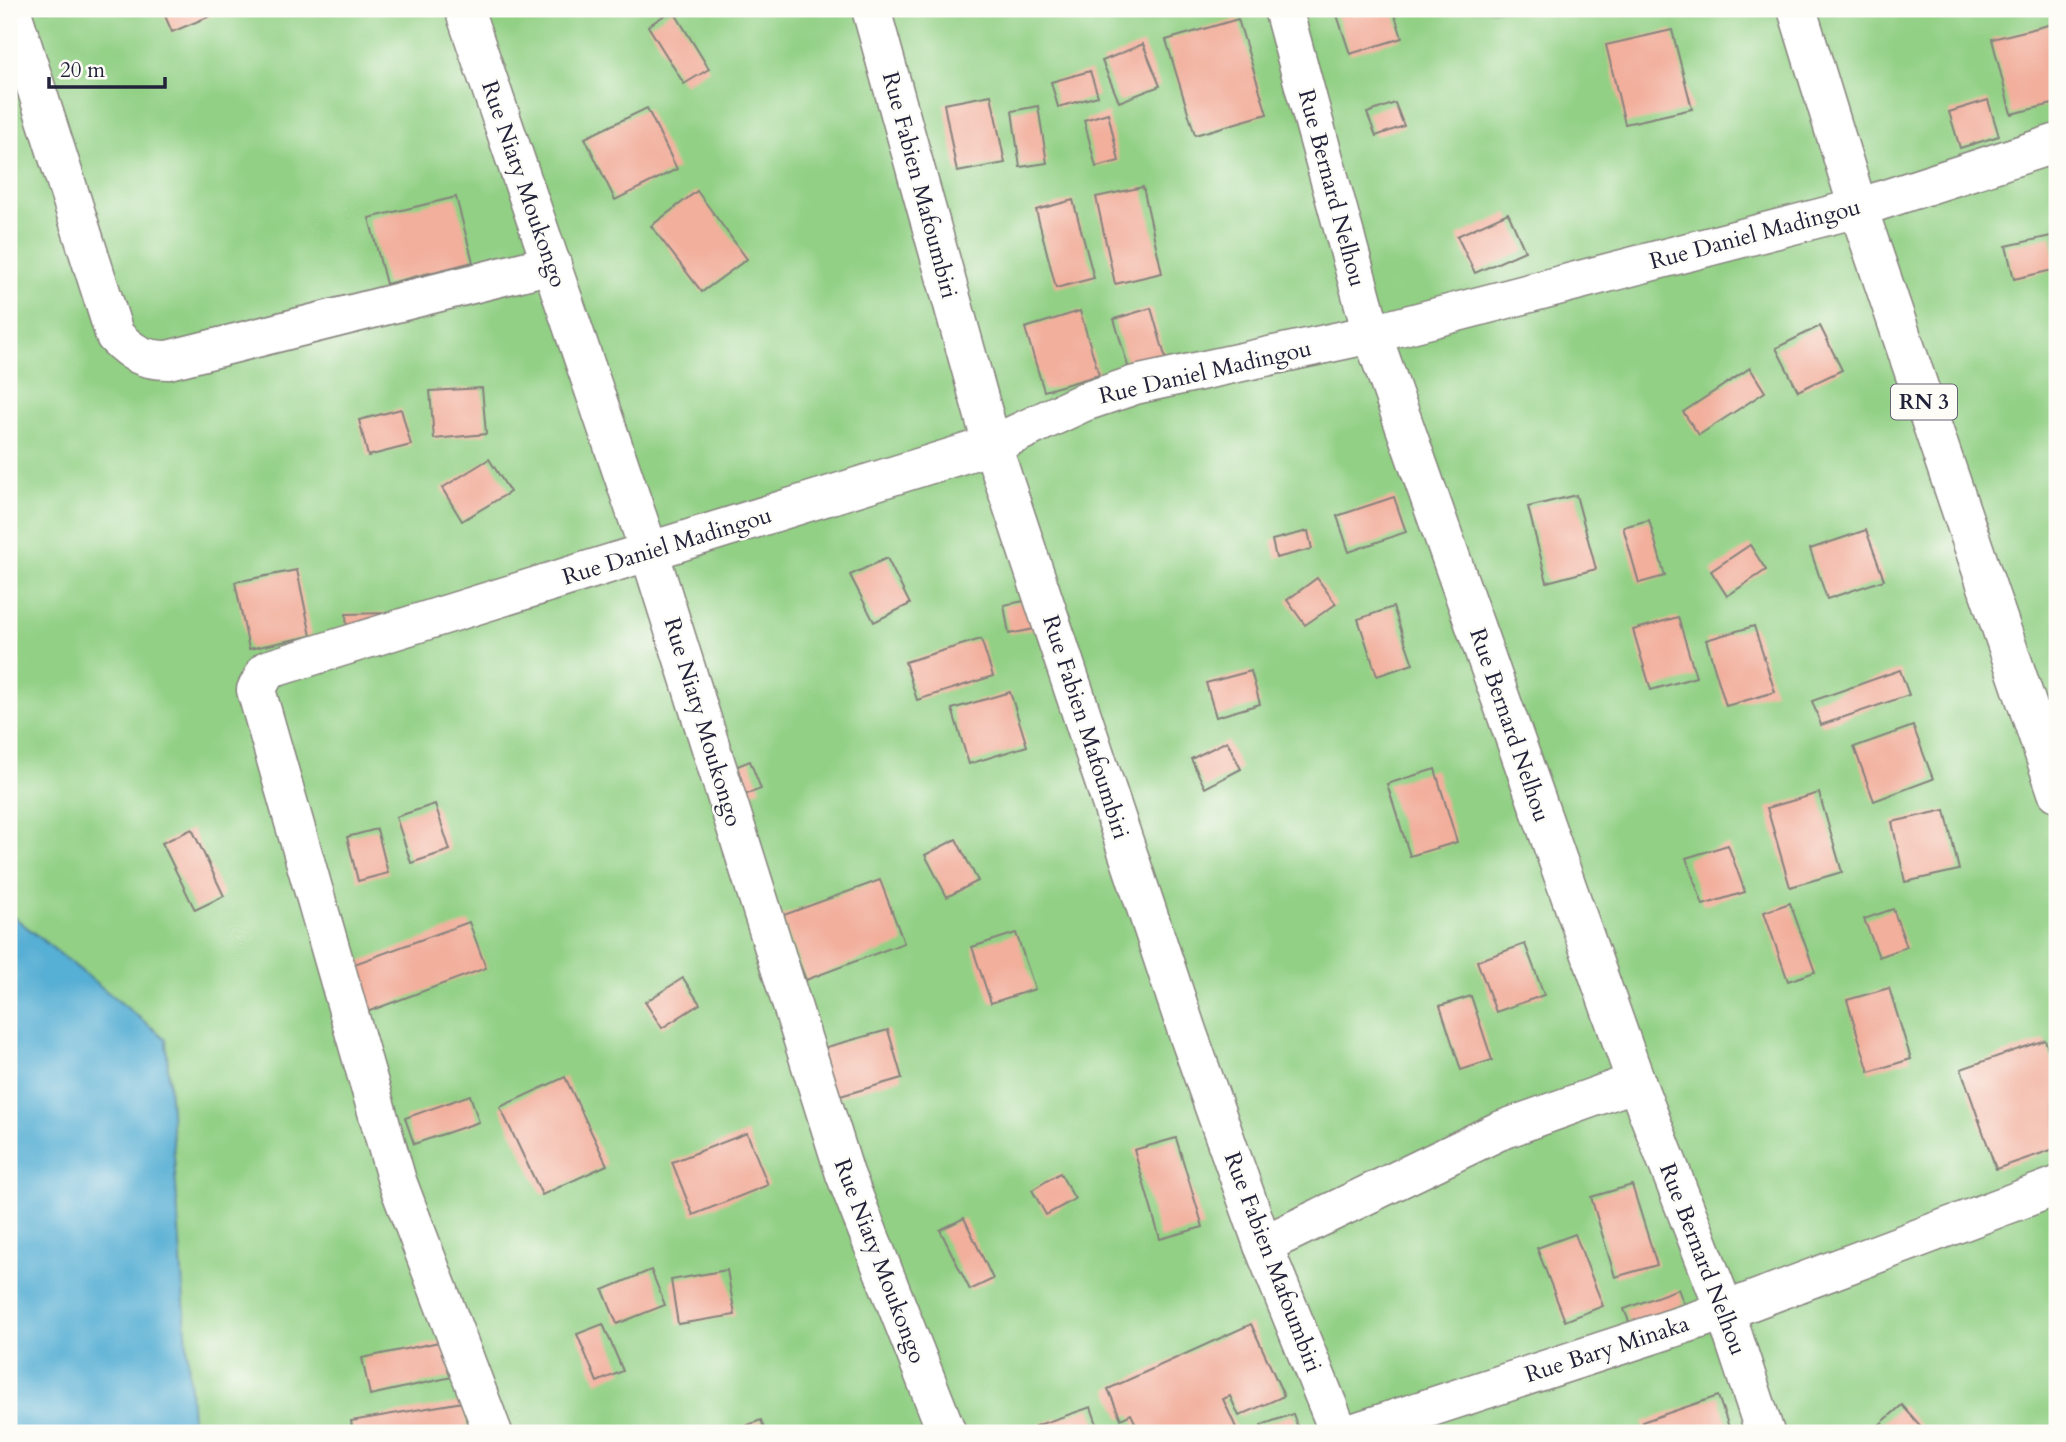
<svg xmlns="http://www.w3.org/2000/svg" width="2066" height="1442" font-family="Cardo,serif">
<rect width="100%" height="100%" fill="#fdfcf7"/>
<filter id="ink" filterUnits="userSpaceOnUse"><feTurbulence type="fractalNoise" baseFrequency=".0143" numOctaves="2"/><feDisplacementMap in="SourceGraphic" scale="14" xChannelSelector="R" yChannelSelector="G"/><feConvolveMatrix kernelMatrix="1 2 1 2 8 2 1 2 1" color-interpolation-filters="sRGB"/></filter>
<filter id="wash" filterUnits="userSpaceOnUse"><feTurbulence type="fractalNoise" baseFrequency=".00686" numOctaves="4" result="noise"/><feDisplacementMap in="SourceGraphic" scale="28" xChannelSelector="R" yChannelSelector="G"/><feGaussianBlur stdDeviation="1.57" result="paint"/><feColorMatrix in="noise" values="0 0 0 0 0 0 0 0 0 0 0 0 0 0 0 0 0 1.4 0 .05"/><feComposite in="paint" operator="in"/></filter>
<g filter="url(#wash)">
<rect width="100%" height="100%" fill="#ebe1bf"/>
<rect fill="#92d085" stroke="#5a7960" stroke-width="2" x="9" y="9" width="2048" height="1424"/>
<polygon fill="#56afd4" stroke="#3c6888" stroke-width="2" points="9,913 166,1039 193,1433 9,1433"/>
<g id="blocks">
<g fill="#f2af9c">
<polygon points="162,9 227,9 172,32"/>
<polygon points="1335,9 1393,9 1402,38 1350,54"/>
<polygon points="673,10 709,69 684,84 648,26"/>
<polygon points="1238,19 1267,114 1195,135 1166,40"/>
<polygon points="2057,23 2057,103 2011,114 1992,39"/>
<polygon points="1672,30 1692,109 1625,124 1606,45"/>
<polygon points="1143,44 1160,86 1119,102 1102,61"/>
<polygon points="1090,71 1098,96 1058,107 1051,82"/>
<polygon points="991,95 1005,163 957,172 944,104"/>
<polygon points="1988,100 1999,136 1960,148 1949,112"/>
<polygon points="1395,103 1404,126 1376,136 1367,113"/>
<polygon points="1038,106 1047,163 1020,167 1012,111"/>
<polygon points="647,108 677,169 615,200 585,138"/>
<polygon points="1108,113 1119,161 1096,167 1084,120"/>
<polygon points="1143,187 1162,273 1115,284 1096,197"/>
<polygon points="697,191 747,259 702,292 651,226"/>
<polygon points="456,197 473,262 386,284 369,218"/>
<polygon points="1073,200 1094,278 1056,288 1036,210"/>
<polygon points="1508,213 1525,251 1475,273 1457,236"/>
<polygon points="2051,236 2057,269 2014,279 2006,246"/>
<polygon points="1151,308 1167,363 1130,373 1114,319"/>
<polygon points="1080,311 1099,375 1044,391 1025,328"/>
<polygon points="1820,326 1842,370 1798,391 1776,348"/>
<polygon points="1750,368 1765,392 1699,435 1683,412"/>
<polygon points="482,388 486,434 434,439 430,391"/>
<polygon points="401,409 411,445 368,456 359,420"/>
<polygon points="489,459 510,492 462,521 442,488"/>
<polygon points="1576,495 1596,569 1547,582 1528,507"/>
<polygon points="1394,497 1406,532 1349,552 1337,516"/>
<polygon points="1649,520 1665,576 1639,583 1623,527"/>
<polygon points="1866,530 1884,580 1827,599 1810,549"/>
<polygon points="1308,531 1312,549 1276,558 1272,540"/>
<polygon points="1750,545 1766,570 1727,596 1711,571"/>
<polygon points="887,558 910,604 874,622 850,575"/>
<polygon points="297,570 311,636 249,649 235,582"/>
<polygon points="1317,578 1336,604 1305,625 1287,600"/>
<polygon points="1029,600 1034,629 1009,634 1004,605"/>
<polygon points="1393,607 1413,664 1377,676 1358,619"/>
<polygon points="387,613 348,649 346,614"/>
<polygon points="1678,617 1696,677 1651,690 1633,630"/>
<polygon points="1754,626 1775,692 1726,706 1706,640"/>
<polygon points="981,639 993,676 917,700 905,662"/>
<polygon points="1900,670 1909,695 1821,725 1812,701"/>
<polygon points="1251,671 1260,704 1216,717 1206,683"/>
<polygon points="1010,692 1027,746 969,764 952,709"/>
<polygon points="1913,726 1933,779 1874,801 1854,747"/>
<polygon points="1227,741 1241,769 1205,788 1191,759"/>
<polygon points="750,761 761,789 720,804 710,777"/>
<polygon points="1435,769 1457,842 1410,856 1387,784"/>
<polygon points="1819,793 1842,872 1790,887 1767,808"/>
<polygon points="435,804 450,850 411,863 396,817"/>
<polygon points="1945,810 1959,870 1905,882 1892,822"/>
<polygon points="192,829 224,896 195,910 162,843"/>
<polygon points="377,829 388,873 358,881 347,837"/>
<polygon points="956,839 978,881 947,897 925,855"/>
<polygon points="1728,845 1745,892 1703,905 1686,858"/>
<polygon points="880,880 904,943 806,980 781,916"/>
<polygon points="1790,903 1815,972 1788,981 1764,912"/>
<polygon points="1893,909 1907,947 1879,957 1864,919"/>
<polygon points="469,922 486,968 367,1012 349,966"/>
<polygon points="1016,933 1035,989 991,1003 972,947"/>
<polygon points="1525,944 1544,995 1496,1012 1477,961"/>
<polygon points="683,978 700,1004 662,1028 645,1002"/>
<polygon points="1889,988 1911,1059 1869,1072 1847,1000"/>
<polygon points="1471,996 1492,1060 1461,1070 1440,1006"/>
<polygon points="888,1030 902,1078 830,1099 816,1050"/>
<polygon points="2045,1040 2057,1073 2057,1148 1996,1169 1961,1069"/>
<polygon points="565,1077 607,1165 542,1195 500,1107"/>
<polygon points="470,1095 479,1122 414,1144 405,1118"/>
<polygon points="747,1133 768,1185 693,1215 672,1162"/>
<polygon points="1176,1138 1203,1227 1160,1239 1134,1150"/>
<polygon points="1060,1173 1075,1199 1046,1215 1032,1190"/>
<polygon points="1632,1185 1657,1265 1615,1277 1591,1197"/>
<polygon points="964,1218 993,1279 970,1290 940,1230"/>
<polygon points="1575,1234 1603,1306 1565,1321 1537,1248"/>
<polygon points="651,1270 665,1305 617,1324 603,1290"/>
<polygon points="727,1270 735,1315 678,1324 671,1280"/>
<polygon points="1678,1289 1684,1304 1630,1324 1624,1309"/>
<polygon points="603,1324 623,1371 597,1382 577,1334"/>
<polygon points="1251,1324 1284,1396 1239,1416 1230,1396 1223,1399 1238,1432 1140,1433 1131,1414 1121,1419 1108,1389"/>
<polygon points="444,1341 452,1377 370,1395 362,1358"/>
<polygon points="1718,1396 1731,1433 1645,1433 1642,1422"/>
<polygon points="463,1402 469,1433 353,1433 351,1421"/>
<polygon points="1902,1405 1924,1430 1921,1433 1870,1433"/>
<polygon points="1091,1407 1100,1433 1038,1433 1035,1426"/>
<polygon points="1293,1414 1300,1433 1264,1433 1261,1425"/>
<polygon points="761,1420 766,1433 727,1433"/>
</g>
</g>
</g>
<g filter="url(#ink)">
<use href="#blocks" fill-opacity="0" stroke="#86827d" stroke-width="2"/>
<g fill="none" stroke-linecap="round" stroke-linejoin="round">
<g stroke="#86827d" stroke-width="41">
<g id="street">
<path d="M11 9 115 336C132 353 143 360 168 360L552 264"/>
<polyline points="464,9 649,551 845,1174 947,1433"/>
<polyline points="871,9 992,445 1187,1031 1263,1245 1339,1433"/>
<polyline points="1283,9 1372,334 1636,1082 1725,1311 1765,1433"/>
<polyline points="1263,1245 1499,1131 1636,1082"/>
<polyline points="493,1433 397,1181 256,690 267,670 992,445 1084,402 1135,385 1372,334 1858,208 2057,143"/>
<polyline points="1352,1433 1725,1311 2057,1186"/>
</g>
</g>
<g stroke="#86827d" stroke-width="41">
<polyline id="highway" points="1797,9 1858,208 2057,792"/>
</g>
<use href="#street" stroke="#fff" stroke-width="38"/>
<use href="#highway" stroke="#fff" stroke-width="38"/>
</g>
</g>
<g text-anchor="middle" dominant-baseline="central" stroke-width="5" stroke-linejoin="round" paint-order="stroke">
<rect fill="#fdfcf7" stroke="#646373" stroke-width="2" x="1891" y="384.5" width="66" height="35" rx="5"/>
<g font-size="21" font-weight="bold" fill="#22223b">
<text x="1924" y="402">RN 3</text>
</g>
<g font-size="23" fill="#22223b" stroke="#fdfcf7">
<text transform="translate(524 184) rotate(71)">Rue Niaty Moukongo</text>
<text transform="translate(920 185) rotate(75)">Rue Fabien Mafoumbiri</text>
<text transform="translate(1332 188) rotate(75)">Rue Bernard Nelhou</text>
<text transform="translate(1755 234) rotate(-15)">Rue Daniel Madingou</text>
<text transform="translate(1205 372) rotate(-13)">Rue Daniel Madingou</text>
<text transform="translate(667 546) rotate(-17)">Rue Daniel Madingou</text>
<text transform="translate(703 722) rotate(73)">Rue Niaty Moukongo</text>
<text transform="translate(1510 725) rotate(71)">Rue Bernard Nelhou</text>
<text transform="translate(1086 727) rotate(72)">Rue Fabien Mafoumbiri</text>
<text transform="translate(1703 1259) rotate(69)">Rue Bernard Nelhou</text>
<text transform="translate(880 1261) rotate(69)">Rue Niaty Moukongo</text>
<text transform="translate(1273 1262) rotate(69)">Rue Fabien Mafoumbiri</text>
<text transform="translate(1607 1349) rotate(-18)">Rue Bary Minaka</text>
</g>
</g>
<rect width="2066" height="1442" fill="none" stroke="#fdfcf7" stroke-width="35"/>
<path d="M49 77v10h116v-10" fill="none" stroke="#22223b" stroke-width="3.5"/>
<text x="60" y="77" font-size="21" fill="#22223b" stroke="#fdfcf7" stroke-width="5" paint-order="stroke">20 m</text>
</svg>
